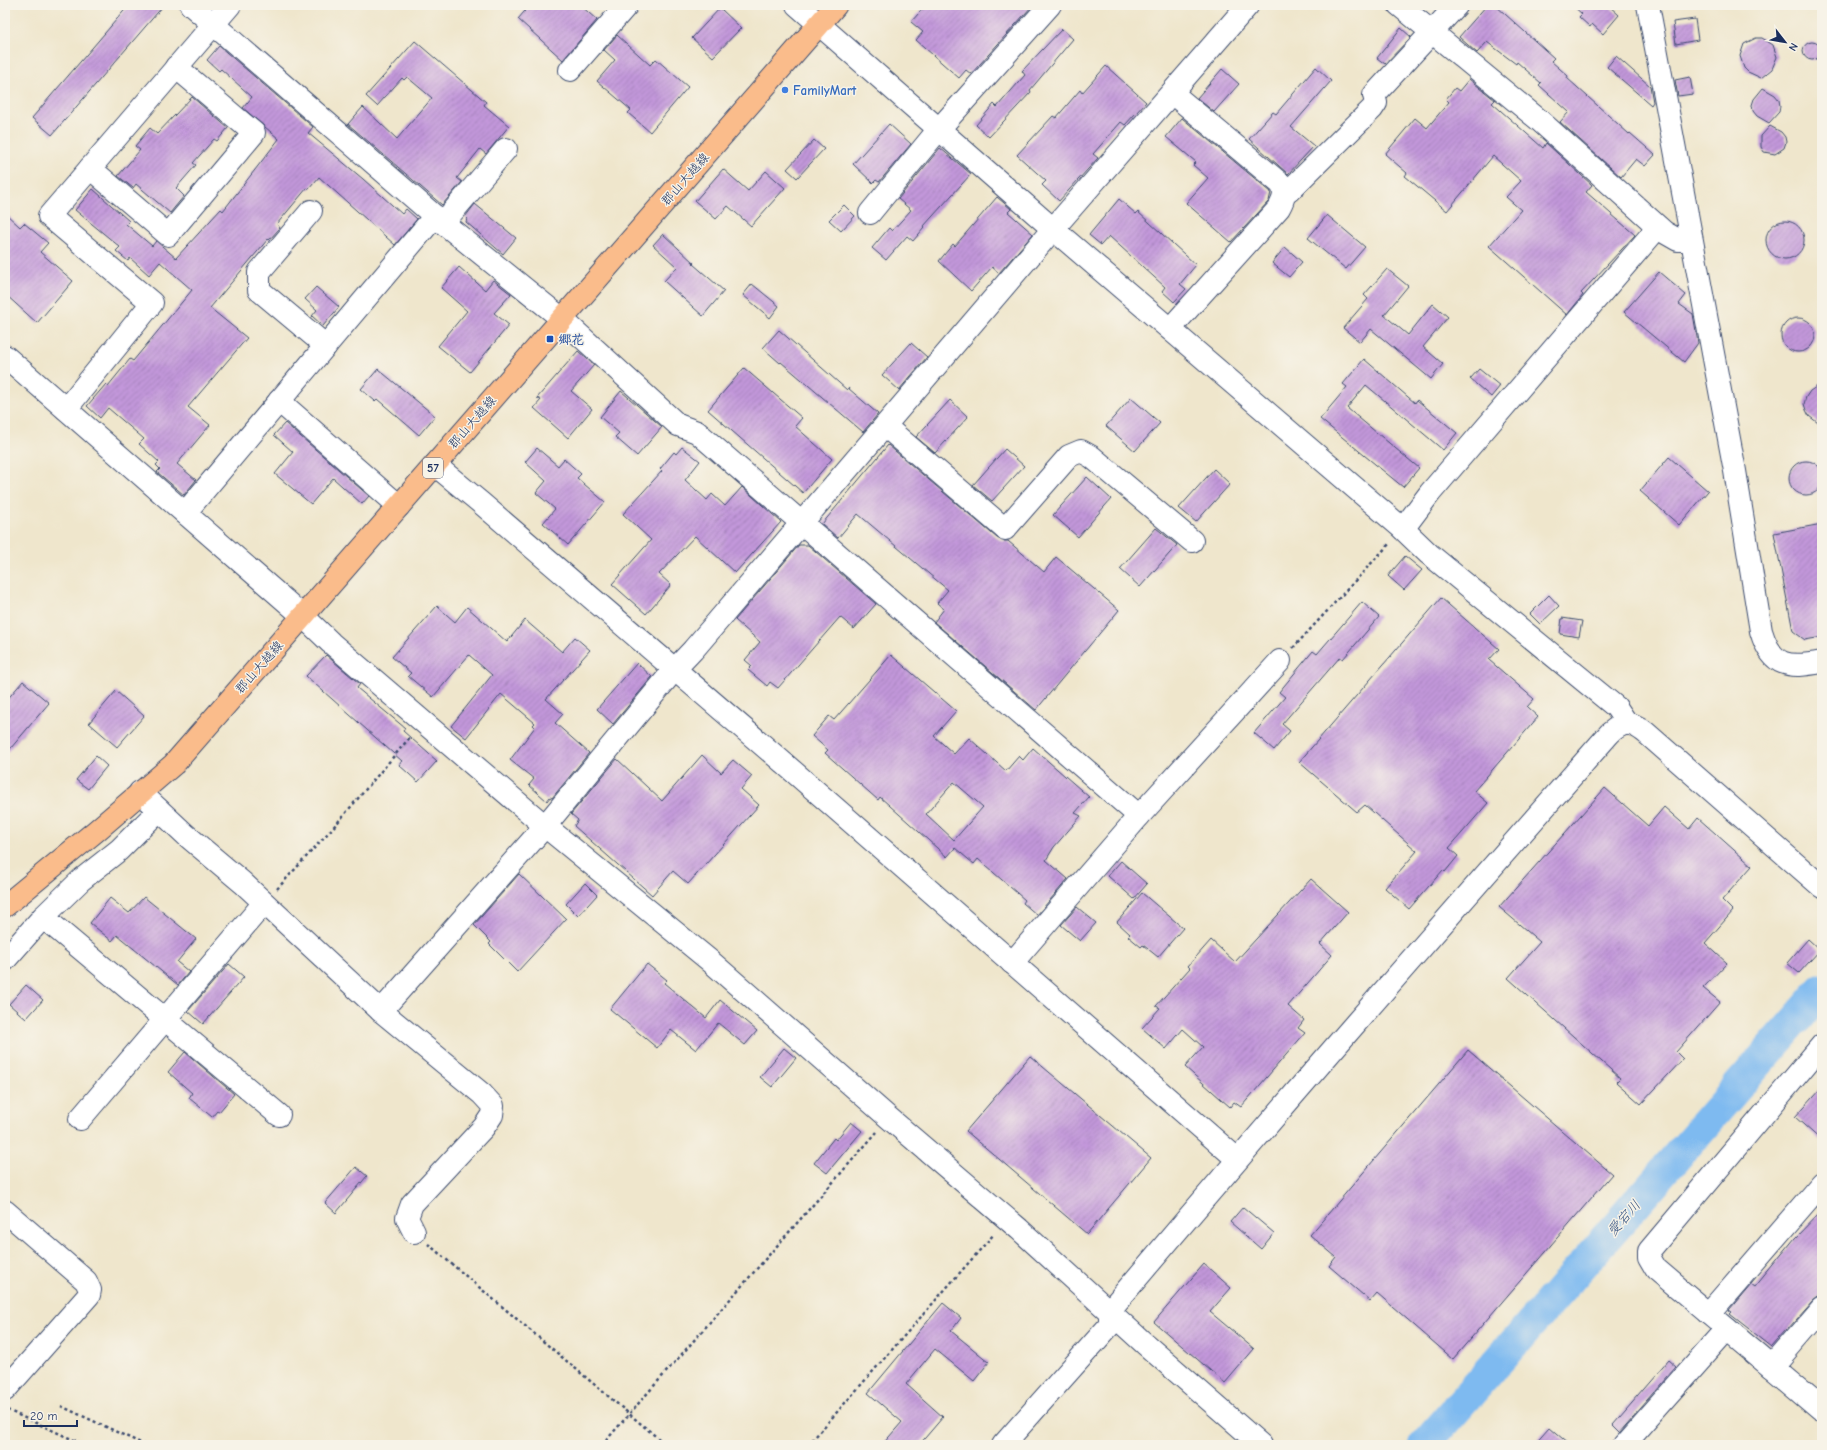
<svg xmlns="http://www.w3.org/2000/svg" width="1827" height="1450" font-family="'Comic Neue','Klee One',sans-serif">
<defs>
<pattern id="building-hatch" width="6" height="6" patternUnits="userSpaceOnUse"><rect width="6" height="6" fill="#c297da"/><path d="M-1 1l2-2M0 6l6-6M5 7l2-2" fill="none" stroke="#9d7cb4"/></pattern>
</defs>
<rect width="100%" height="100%" fill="#f7f3e8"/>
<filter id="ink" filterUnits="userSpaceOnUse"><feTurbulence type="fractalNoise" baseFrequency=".025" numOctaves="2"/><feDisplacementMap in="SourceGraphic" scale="8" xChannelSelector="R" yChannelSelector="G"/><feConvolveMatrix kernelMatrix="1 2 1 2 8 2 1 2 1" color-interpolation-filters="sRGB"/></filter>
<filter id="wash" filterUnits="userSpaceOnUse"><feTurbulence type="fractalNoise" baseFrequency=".012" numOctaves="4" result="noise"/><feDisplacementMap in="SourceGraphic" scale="16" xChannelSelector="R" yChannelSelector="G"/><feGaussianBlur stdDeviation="0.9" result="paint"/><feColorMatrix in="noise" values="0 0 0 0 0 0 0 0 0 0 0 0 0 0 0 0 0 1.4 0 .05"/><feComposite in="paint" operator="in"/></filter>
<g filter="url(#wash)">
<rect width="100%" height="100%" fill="#efe6cc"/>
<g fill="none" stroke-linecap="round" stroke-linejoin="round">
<polyline stroke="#7ebaf0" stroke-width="32" points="1425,1445 1822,990"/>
</g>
<g id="blocks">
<g fill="url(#building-hatch)" fill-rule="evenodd">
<polygon points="129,5 164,5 52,135 32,118"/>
<polygon points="530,5 580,5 597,20 563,60 518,19"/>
<polygon points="926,5 1033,5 971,74 966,70 959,78 916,40 923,32 911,22"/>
<polygon points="1487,5 1495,5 1535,41 1554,58 1551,61 1568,76 1567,78 1629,134 1630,133 1655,155 1645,166 1636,159 1621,177 1560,122 1569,112 1539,85 1541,83 1517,62 1516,64 1487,42 1477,53 1459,37"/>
<polygon points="1572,5 1608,5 1619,15 1603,34 1592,24 1590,27 1579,17 1582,14"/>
<polygon points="720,8 741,28 713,57 692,38"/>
<polygon points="1695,19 1698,40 1676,44 1673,22"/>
<polygon points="1401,28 1411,37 1385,64 1377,58"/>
<polygon points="1062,29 1073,39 1030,90 1031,92 989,137 976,125 994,104 997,107 1025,75 1022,71"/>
<polygon points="617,35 650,65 656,59 688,87 650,132 628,113 631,110 597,81 615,60 604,50"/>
<polygon points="1756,38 1762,38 1773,45 1777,57 1772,69 1761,78 1748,72 1744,68 1740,56 1744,44"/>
<polygon points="415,41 486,102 484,105 509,126 486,154 480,149 457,178 462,182 442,205 348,124 363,107 397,139 432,98 407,77 404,80 402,78 377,106 366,96"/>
<circle cx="1812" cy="51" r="9"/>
<polygon points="219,46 313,127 308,133 363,179 402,214 406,209 417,219 395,245 319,177 309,189 307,188 277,224 280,228 269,240 268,239 210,308 247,338 188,407 210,425 177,464 196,480 184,495 157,472 160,469 156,465 159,462 139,444 144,439 108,408 100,418 87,406 106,384 108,386 130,359 133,361 192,290 160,262 149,275 130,258 128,261 116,251 120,247 75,210 93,189 129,221 126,224 152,246 156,241 176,258 221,209 223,211 279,139 243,108 252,97 221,69 219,71 207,60"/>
<polygon points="1616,56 1650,86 1653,102 1651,105 1607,67"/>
<polygon points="1106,66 1146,102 1125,125 1121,122 1093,154 1098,158 1059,201 1042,185 1046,181 1017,155 1053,116 1056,118 1080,90 1082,93"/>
<polygon points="1316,67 1331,81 1291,127 1314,146 1288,174 1249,139 1273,112 1276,114"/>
<polygon points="1222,69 1239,84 1214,112 1197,98"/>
<polygon points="1690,77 1693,94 1678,96 1675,80"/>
<polygon points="1469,79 1495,100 1492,103 1543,148 1546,143 1592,185 1586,192 1635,235 1581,293 1583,295 1567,315 1489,246 1521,210 1506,197 1521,181 1493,156 1447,211 1405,176 1407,173 1385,154 1415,118 1427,128 1449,102 1446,99 1455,88 1459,91"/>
<polygon points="1763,88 1775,95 1779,100 1780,106 1779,112 1769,123 1757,116 1753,111 1752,105 1754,99"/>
<polygon points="192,97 228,128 217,141 214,139 193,163 196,165 176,188 184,196 170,213 136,184 133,188 118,176 140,150 135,146 150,128 157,134"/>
<polygon points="1182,118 1271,192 1269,201 1231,242 1186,203 1208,178 1193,165 1196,162 1166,137"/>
<polygon points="889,124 911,144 879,182 876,180 873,183 853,164"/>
<polygon points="1770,126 1781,132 1785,137 1786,142 1784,148 1775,154 1764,152 1761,147 1761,136"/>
<polygon points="814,140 824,149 797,178 787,169"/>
<polygon points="940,148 971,174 923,227 924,228 913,241 907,236 886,260 872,248 889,228 892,231 911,210 898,199"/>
<polygon points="723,169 748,191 766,171 785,188 751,226 728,206 716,219 695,201"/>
<polygon points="997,197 1011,209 1008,212 1033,234 999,273 992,267 971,291 939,261 953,244 955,246"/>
<polygon points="1119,199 1136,214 1138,212 1196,265 1180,284 1186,289 1174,302 1162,291 1165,287 1109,236 1101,245 1089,235"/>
<polygon points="475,204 516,238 503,254 466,222 467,219 465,217"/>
<polygon points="844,205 855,216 841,231 829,220"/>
<polygon points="5,213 20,227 24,223 48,243 40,252 73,281 37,323 5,294"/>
<polygon points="1327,215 1365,247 1346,269 1308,238"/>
<circle cx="1785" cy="240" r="19"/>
<polygon points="663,234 694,263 693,264 724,291 703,316 664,281 677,267 653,245"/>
<polygon points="1285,247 1302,262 1289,277 1272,263"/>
<polygon points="459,267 485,290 493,280 511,294 494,313 509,325 470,372 438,346 467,311 441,288"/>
<polygon points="1387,269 1408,286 1384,315 1408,335 1433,304 1448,317 1423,347 1443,364 1431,379 1371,329 1360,342 1343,328 1368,299 1364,295"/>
<polygon points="1659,272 1686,295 1679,304 1693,314 1698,343 1684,362 1624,312"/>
<polygon points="752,284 779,306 770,318 743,295"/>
<polygon points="316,287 339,307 323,326 312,316 317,310 305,299"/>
<circle cx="1798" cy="335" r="17"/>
<polygon points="779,330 847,390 848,388 878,414 863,432 781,362 780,363 763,348"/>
<polygon points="911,343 927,357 899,390 882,375"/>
<polygon points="578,351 594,365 571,391 592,409 568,438 534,408 541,400 537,398"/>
<polygon points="1364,359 1415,403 1417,400 1457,433 1443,450 1366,385 1347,408 1419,468 1403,487 1320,419 1347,387 1343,384"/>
<polygon points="744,368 802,418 795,426 832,459 803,493 708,410"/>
<polygon points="378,369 435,416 419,435 377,399 375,401 361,389"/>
<polygon points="1479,369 1500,386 1491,397 1470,379"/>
<polygon points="1822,383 1822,426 1809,416 1806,410 1804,404 1806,397 1810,391"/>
<polygon points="621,391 662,427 637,456 615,437 619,433 600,417"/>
<polygon points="1131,398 1160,423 1135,451 1106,426"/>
<polygon points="950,400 968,417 935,453 916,437"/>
<polygon points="285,423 369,496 362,504 333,478 311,504 275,474 293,452 274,435"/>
<polygon points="888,445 997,538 1002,541 1008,541 1044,572 1056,557 1119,610 1036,710 934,622 944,609 937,603 948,590 858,514 838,538 822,524"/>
<polygon points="682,447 700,461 685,480 707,500 712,494 725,506 742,487 781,522 735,573 695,536 659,574 671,585 646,614 612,584 651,540 623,514 662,471 660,469 674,452 676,454"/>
<polygon points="537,448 558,466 564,459 581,474 577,478 605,502 568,545 543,523 555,509 536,493 546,481 525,462"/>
<polygon points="1005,449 1024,466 992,501 973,485"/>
<polygon points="1669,457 1708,491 1679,525 1640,491"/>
<circle cx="1806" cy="478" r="17"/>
<polygon points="1214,469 1230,484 1196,522 1179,508"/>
<polygon points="1087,477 1111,499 1078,537 1053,515"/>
<polygon points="1822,524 1822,637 1805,640 1793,631 1774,533"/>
<polygon points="1156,528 1177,545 1140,587 1120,569"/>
<polygon points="799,545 808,545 876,604 854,629 840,617 778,688 770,682 767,686 748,670 752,666 745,660 760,642 735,620"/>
<polygon points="1405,556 1422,570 1404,590 1388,576"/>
<polygon points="1549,595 1559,606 1540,624 1530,614"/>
<polygon points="1441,598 1499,649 1489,660 1534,699 1527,707 1538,717 1474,791 1488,803 1449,848 1458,856 1445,872 1443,870 1409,909 1385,888 1417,851 1365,805 1357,812 1299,762"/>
<polygon points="1362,602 1379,617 1343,659 1340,657 1282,724 1290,731 1274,750 1254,733 1285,697 1279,692 1313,651 1317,654"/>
<polygon points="437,606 455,622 467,607 507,642 525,620 562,652 575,637 590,650 546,699 563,714 555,723 589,753 552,798 550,797 547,801 529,785 534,779 510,760 535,727 533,725 535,723 501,694 466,738 451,726 492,675 469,655 433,697 408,676 411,673 392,657"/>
<polygon points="1562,618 1582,621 1579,637 1560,634"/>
<polygon points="326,655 360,684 357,688 405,728 403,731 437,761 418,782 399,765 402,761 306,676"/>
<path d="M891 655 956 711 934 736 954 754 969 738 1006 771 1019 756 1023 760 1033 748 1089 797 1075 813 1081 816 1054 847 1046 860 1068 879 1037 915 1023 903 1025 900 978 859 974 864 955 848 947 857 880 797 878 800 825 753 828 750 812 736 829 716 834 720ZM954 782 983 807 954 840 926 814Z"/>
<polygon points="637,663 652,677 613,724 597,709"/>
<polygon points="23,681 49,703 5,755 5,702"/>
<polygon points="116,691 144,716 117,747 89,723"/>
<polygon points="702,755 721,773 733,760 752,776 741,789 759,805 688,884 673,871 652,895 574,826 578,820 571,814 617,759 662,801"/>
<polygon points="96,756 107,766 88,789 76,780"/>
<polygon points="1605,788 1648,826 1664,807 1689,829 1698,818 1752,866 1722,900 1733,911 1705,943 1727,963 1703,988 1720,1002 1676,1052 1683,1059 1641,1104 1616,1082 1620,1078 1508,978 1540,942 1499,907"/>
<polygon points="1121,861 1147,884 1134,899 1108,876"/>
<polygon points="519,874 566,919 517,972 489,944 491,942 474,925"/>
<polygon points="1311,879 1348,912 1320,944 1332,955 1288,1006 1304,1020 1298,1028 1305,1033 1241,1107 1234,1102 1230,1107 1185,1067 1203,1047 1183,1029 1166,1049 1142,1028 1160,1008 1156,1006 1190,968 1188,966 1211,940 1235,962"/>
<polygon points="585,883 597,895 578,916 566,904"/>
<polygon points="1142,893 1183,928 1158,957 1143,945 1141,947 1128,936 1130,934 1117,922"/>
<polygon points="144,897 196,939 177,962 189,972 178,985 117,935 112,941 90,923 110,898 129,913"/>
<polygon points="1077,907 1096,923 1080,941 1061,925"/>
<polygon points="1808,939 1820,950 1799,973 1787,963"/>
<polygon points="229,964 244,977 203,1024 188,1011"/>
<polygon points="647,964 667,980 664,983 706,1018 720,1000 757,1031 745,1045 718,1023 696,1050 671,1030 657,1048 610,1009"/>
<polygon points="26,985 43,1000 26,1019 9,1004"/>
<polygon points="784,1048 796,1058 772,1087 760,1077"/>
<polygon points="1468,1050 1612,1174 1453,1359 1377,1293 1370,1301 1329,1266 1336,1257 1310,1235"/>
<polygon points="185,1052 234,1094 219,1112 217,1111 212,1117 189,1098 192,1093 168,1072"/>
<polygon points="1030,1056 1151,1158 1087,1234 966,1131"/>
<polygon points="1822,1087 1822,1141 1795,1117"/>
<polygon points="851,1122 862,1131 827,1173 814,1163 834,1138 836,1140"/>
<polygon points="356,1167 367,1176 336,1213 325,1203"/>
<polygon points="1243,1207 1274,1233 1261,1249 1230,1222"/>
<polygon points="1822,1210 1822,1294 1813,1301 1772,1347 1730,1314 1732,1312 1729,1310 1751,1284 1755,1287 1795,1238"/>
<polygon points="1204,1264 1231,1288 1210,1312 1254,1349 1225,1383 1154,1322"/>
<polygon points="943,1303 961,1318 951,1331 989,1362 974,1381 935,1349 906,1384 943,1417 919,1445 882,1445 902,1422 868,1393"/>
<polygon points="1669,1359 1677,1366 1619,1432 1612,1425"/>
<polygon points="1549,1427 1570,1445 1533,1445"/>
</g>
</g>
</g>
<g filter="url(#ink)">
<use href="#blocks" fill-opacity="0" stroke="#3b4a6e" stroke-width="1"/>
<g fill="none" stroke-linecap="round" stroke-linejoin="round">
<g stroke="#3b4a6e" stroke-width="24">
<g id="minor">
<polyline points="191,5 437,218 561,318 678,425 697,432 1139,816"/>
<polyline points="797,5 1053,229 1403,529 1429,554 1616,707 1624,719 1625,724"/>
<polyline points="1399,5 1539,120 1664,232 1678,240 1691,240"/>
<path d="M1648 5 1735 471 1761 631C1772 668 1789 668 1822 662"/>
<polyline points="570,70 627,5"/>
<polyline points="90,168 168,235 254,133 176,67"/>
<polyline points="1285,191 1289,191 1372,109 1376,103 1374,95 1457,5"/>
<polyline points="311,211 259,272 259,290 326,346"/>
<polyline points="870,213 939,129 1050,5"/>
<polyline points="443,223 506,149"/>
<path d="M1170 329 1279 208C1284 199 1286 193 1281 184L1172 93"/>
<polyline points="5,356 304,617 331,643 545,826 709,960 889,1118 1019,1229 1145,1344 1261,1445"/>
<polyline points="279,401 399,506"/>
<polyline points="66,409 152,303 49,216 230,5"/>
<polyline points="885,426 1005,529 1069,456 1081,451 1092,457 1192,541"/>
<polyline points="435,465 481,503 779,759 1237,1159"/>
<polyline points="185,513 435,216"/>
<polyline points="1403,529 1430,493 1658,227"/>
<polyline points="140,792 186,835 243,883 381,1011"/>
<polyline points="43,917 279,1115"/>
<polyline points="5,960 43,917 81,880 119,850 159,810"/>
<polyline points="1012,963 1139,816 1280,661"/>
<polyline points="1822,1045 1649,1251 1649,1257 1656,1269 1822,1409"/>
<polyline points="80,1119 264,903"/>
<polyline points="5,1211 86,1281 90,1290 89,1295 5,1390"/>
<polyline points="414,1232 407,1218 412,1204 484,1127 492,1115 493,1106 482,1094 381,1011 545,826 674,670 693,650 1053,229 1248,5"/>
<polyline points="1709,1314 1822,1183"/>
<polyline points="1772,1367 1822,1309"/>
<path d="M1003 1445 1110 1325V1310C1274 1115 1442 924 1610 733 1624 721 1630 721 1645 732L1822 887"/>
<polyline points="1624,1445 1727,1329"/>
</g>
</g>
<g stroke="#3b4a6e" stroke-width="24">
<polyline id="major" points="5,906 96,831 174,764 836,5"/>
</g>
<g stroke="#3b4a6e" stroke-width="2.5" stroke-dasharray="3 3" stroke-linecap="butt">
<polyline points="1293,648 1390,543"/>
<polyline points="277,889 338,822 411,736"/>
<polyline points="428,1244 666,1445"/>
<polyline points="61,1406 145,1445"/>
<polyline points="7,1410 85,1445"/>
<polyline points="602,1445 877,1132"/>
<polyline points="808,1445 994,1234"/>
</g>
<use href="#minor" stroke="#fff" stroke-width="22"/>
<use href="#major" stroke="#fabc8b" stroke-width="22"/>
</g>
</g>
<circle fill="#3f7fe0" stroke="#f7f3e8" stroke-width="1.5" cx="785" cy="90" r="4"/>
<rect fill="#1a4fb4" stroke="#f7f3e8" stroke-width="1.5" x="546" y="335" width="8" height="8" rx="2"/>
<g text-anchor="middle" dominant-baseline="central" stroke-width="3" stroke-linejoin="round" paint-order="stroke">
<rect fill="#f7f3e8" stroke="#5d6a87" stroke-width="1" x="423" y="458" width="20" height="20" rx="3"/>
<g font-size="12" font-weight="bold" fill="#1b2f5e">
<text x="433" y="468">57</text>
</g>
<g font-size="13" font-weight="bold" fill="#366cbe" stroke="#f7f3e8" text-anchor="start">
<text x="793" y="90">FamilyMart</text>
</g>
<g font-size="13" fill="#1b2f5e" stroke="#f7f3e8">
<text transform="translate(685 179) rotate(-49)">郡山大越線</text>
<text transform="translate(472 422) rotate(-49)">郡山大越線</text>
<text transform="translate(259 667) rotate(-49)">郡山大越線</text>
</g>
<g font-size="13" font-weight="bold" fill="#164399" stroke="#f7f3e8" text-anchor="start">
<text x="558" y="339">郷花</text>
</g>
<g font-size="14" font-style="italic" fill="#345282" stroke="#f7f3e8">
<text transform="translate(1624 1218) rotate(-49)">愛宕川</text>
</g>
</g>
<rect width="1827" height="1450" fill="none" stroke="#f7f3e8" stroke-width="20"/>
<g transform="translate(1785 42) rotate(121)" stroke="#f7f3e8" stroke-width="3" paint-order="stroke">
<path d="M0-3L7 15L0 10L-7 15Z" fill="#1b2f5e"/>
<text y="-6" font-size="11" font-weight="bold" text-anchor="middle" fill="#1b2f5e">N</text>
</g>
<path d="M24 1420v6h53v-6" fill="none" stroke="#1b2f5e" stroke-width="2"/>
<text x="30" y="1420" font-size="12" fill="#1b2f5e" stroke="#f7f3e8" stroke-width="3" paint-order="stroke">20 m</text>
</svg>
